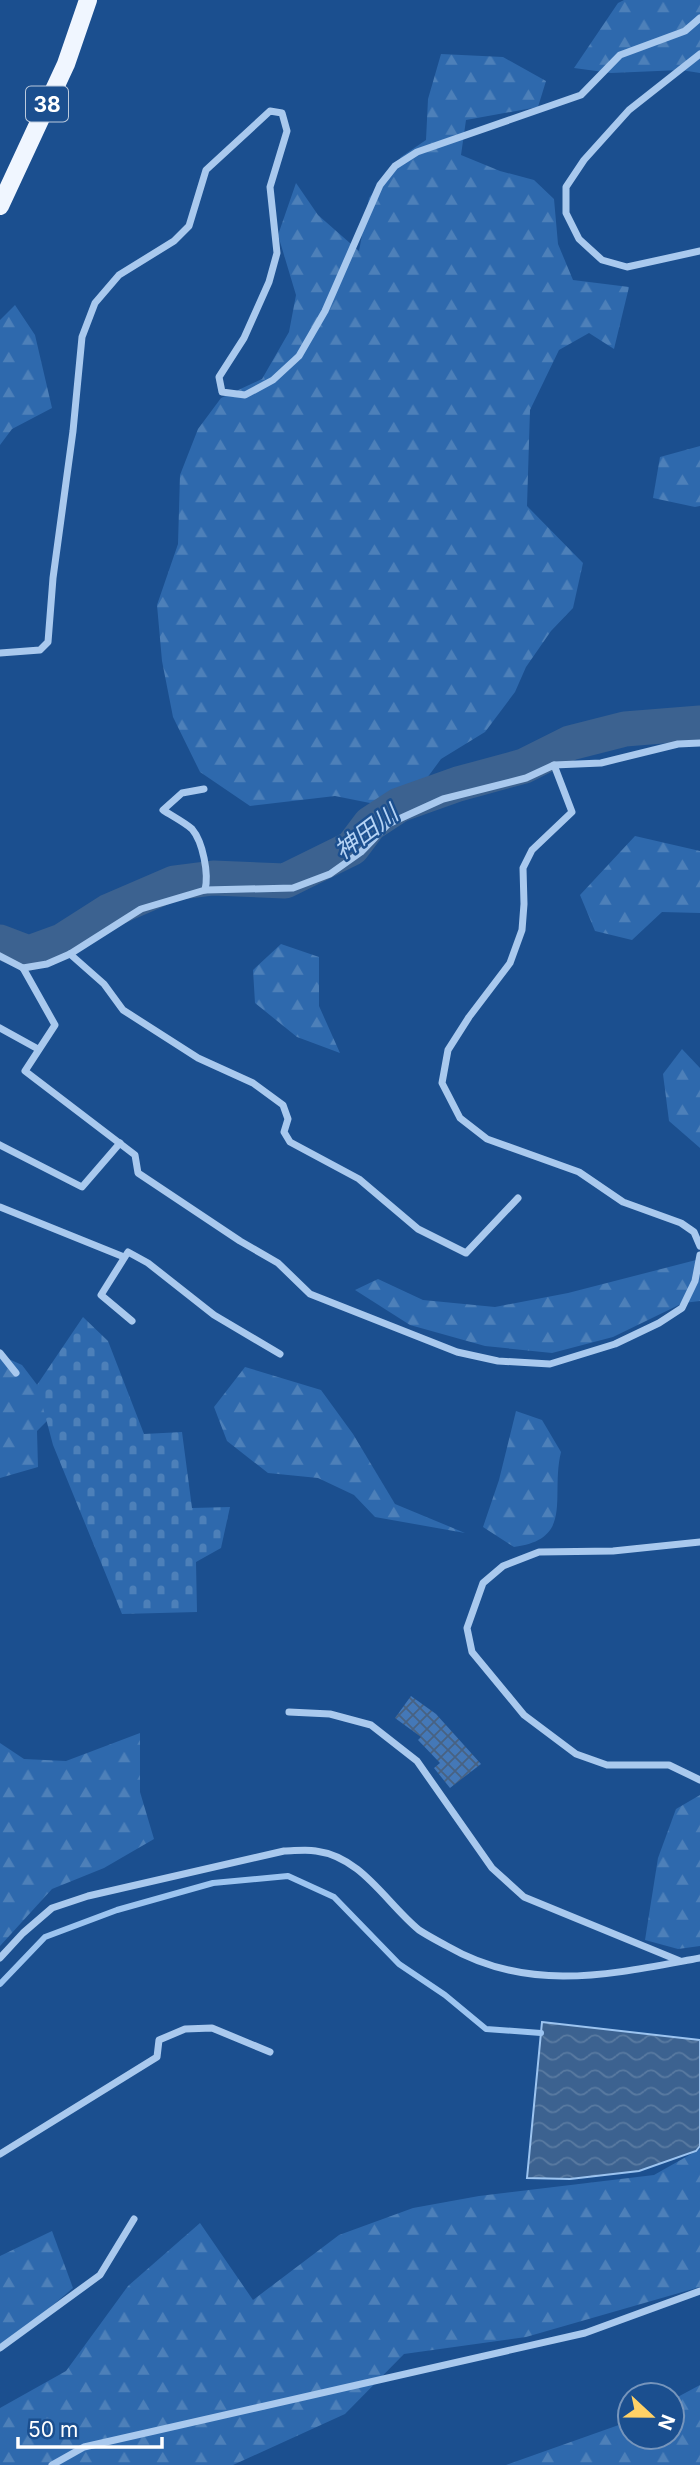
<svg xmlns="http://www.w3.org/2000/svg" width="700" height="2465" font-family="Inter,'Noto Sans JP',sans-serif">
<defs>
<pattern id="forest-firs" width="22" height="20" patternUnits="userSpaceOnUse" patternTransform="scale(1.75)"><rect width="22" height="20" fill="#2e69ad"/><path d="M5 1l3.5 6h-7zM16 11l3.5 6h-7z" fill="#4d80b9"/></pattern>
<pattern id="cemetery-stones" width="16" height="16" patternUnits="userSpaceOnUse" patternTransform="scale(1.75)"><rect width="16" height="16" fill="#2e69ad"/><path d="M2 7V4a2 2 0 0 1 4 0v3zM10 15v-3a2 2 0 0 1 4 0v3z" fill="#4d80b9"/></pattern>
<pattern id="water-waves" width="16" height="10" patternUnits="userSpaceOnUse" patternTransform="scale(1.75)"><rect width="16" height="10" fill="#3c6290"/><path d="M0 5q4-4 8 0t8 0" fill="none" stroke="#597aa1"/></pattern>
<pattern id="building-cross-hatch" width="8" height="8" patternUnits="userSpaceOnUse" patternTransform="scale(1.75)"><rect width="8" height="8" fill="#4478b7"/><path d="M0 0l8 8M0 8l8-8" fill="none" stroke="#486282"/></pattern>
</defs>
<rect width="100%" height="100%" fill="#1b4f8f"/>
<g fill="url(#forest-firs)">
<polygon points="624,0 700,0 700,73 681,70 611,73 574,68 618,3"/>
<polygon points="441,54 503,57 546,81 538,107 466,120 461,155 500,171 534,180 554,199 558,244 573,280 629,287 614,349 589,333 559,350 530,410 527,506 583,563 573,608 551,631 526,667 515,692 485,732 441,759 427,778 390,807 335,796 250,806 200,772 173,717 162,661 157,605 178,544 180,475 198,429 221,398 262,379 289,332 296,295 278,235 296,183 318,215 359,251 369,198 401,157 426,140 428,99"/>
<polygon points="15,305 35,335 52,408 12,429 0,445 0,320"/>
<polygon points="700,446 700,506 695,507 653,498 660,457"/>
<polygon points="635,836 700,851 700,913 662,912 632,940 595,931 580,895"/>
<polygon points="281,944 319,957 319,1006 340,1053 297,1037 255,1003 253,970"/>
<polygon points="682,1049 700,1068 700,1148 669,1121 663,1074"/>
<polygon points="700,1259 700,1301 683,1303 613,1337 552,1353 485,1346 410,1325 355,1290 378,1279 423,1300 495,1307 568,1293"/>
<polygon points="0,1355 22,1365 57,1411 37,1431 38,1467 0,1478"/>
<polygon points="245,1367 321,1390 353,1434 395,1504 465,1533 375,1517 354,1495 318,1478 268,1473 227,1441 214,1407"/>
<path d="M516 1411 542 1420 561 1452C550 1497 575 1539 514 1547L483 1527 499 1480Z"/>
<polygon points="140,1733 140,1792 154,1839 104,1868 52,1889 0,1946 0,1743 24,1759 66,1761"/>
<polygon points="700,1795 700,1946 678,1949 645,1940 658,1858 676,1809"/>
<polygon points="700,2149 700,2287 526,2337 404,2354 345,2414 233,2465 0,2465 0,2408 66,2371 128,2286 200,2223 253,2300 339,2235 413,2208 479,2196 654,2175"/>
<polygon points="52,2231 73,2288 25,2329 0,2344 0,2256"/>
<polygon points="700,2385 700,2465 506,2465 630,2421 630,2437 672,2437 672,2400"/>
</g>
<polygon fill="url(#cemetery-stones)" points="83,1317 108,1341 144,1434 182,1432 192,1508 230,1507 221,1548 196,1562 197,1612 122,1614 53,1445 37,1385"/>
<polygon fill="url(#water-waves)" stroke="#9cc4f0" stroke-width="2" points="542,2022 700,2040 700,2146 696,2151 639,2171 570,2179 527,2178"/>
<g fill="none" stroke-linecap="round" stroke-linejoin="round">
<polyline stroke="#9cc4f0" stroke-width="6" points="0,1984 45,1937 117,1910 213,1883 288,1876 334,1897 399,1964 445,1995 486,2029 541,2033"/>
<polyline stroke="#3c6290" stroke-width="35" points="0,942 29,953 62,941 109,911 174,883 213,878 285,881 352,848 370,824 399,805 458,784 524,766 570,743 625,729 700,723"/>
</g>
<polygon fill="url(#building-cross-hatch)" points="411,1696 436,1714 481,1764 450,1788 434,1768 440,1763 418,1740 421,1737 395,1718"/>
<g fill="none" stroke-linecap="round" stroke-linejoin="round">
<g stroke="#a9c9ee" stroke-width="7">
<polyline points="700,54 629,110 584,160 566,187 566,213 579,239 602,260 627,267 700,251"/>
<polyline points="0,653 40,650 48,642 53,578 73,431 82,337 95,303 119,275 174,241 189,226 206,170 270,111 282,113 287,131 270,187 277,253 269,282 244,338 219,377 222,392 245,395 273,380 299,356 325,311 380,185 395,166 417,152 581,95 620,55 685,31 700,18"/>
<polyline points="554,765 572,812 532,850 523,868 524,904 522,930 510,963 469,1017 448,1050 442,1083 460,1118 487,1139 579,1172 623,1202 681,1223 694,1232 700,1246"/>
<path d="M204 789 182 793 163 810C172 816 184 822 192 829 203 842 209 874 205 890"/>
<polyline points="70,954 104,984 123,1010 198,1058 253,1083 283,1105 288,1119 284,1132 290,1142 359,1179 418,1229 466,1253 518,1198"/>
<polyline points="0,956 23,968 55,1025 25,1071 135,1155 138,1173 240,1241 278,1263 310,1294 457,1352 498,1361 550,1364 615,1344 659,1323 682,1308 695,1281 700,1255"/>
<polyline points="23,968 47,964 70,954 141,909 205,890 293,888 330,874 361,852 388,824 443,799 526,778 554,765 601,763 678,744 700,743"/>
<polyline points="0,1028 38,1049"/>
<polyline points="0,1145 82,1187 120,1143"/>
<polyline points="0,1207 124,1257"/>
<polyline points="132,1321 101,1295 128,1252 148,1263 214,1315 280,1354"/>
<polyline points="0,1353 16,1373"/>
<polyline points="700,1542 613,1551 539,1552 503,1566 483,1583 467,1628 472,1652 524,1715 576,1754 607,1765 669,1765 700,1780"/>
<polyline points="289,1712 330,1714 371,1725 417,1761 492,1868 524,1897 680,1961"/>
<path d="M0 1958 23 1933 52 1908 88 1896 284 1851C294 1851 306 1849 316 1851 362 1857 386 1903 419 1930 428 1936 438 1941 447 1946 530 1994 612 1974 700 1958"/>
<polyline points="0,2154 157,2057 159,2040 185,2029 212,2028 270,2052"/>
<polyline points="0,2348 100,2275 134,2219"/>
<polyline points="52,2465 84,2447 585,2333 700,2291"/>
</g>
<polyline stroke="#f0f6ff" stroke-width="18" points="0,206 66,64 88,0"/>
</g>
<g text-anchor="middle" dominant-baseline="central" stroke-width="5" stroke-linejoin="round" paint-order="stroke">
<rect fill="#1b4f8f" stroke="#bbcadd" stroke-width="2" x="26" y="86.5" width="42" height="35" rx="5"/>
<g font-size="21" font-weight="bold" fill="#fff">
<text x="47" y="104">38</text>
</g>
<g font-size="24" font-style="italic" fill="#b5d3f5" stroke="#1b4f8f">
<text transform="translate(366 832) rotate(-37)">神田川</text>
</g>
</g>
<g transform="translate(651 2416) rotate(112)"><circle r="33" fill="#1b4f8f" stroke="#7695bc" stroke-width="2"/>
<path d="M0-5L12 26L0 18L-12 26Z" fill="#ffd166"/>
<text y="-10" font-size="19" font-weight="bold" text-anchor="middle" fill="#ffffff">N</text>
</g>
<path d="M18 2437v10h144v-10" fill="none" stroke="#ffffff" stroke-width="3.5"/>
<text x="28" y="2437" font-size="21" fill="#ffffff" stroke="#1b4f8f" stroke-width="5" paint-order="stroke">50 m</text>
</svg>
